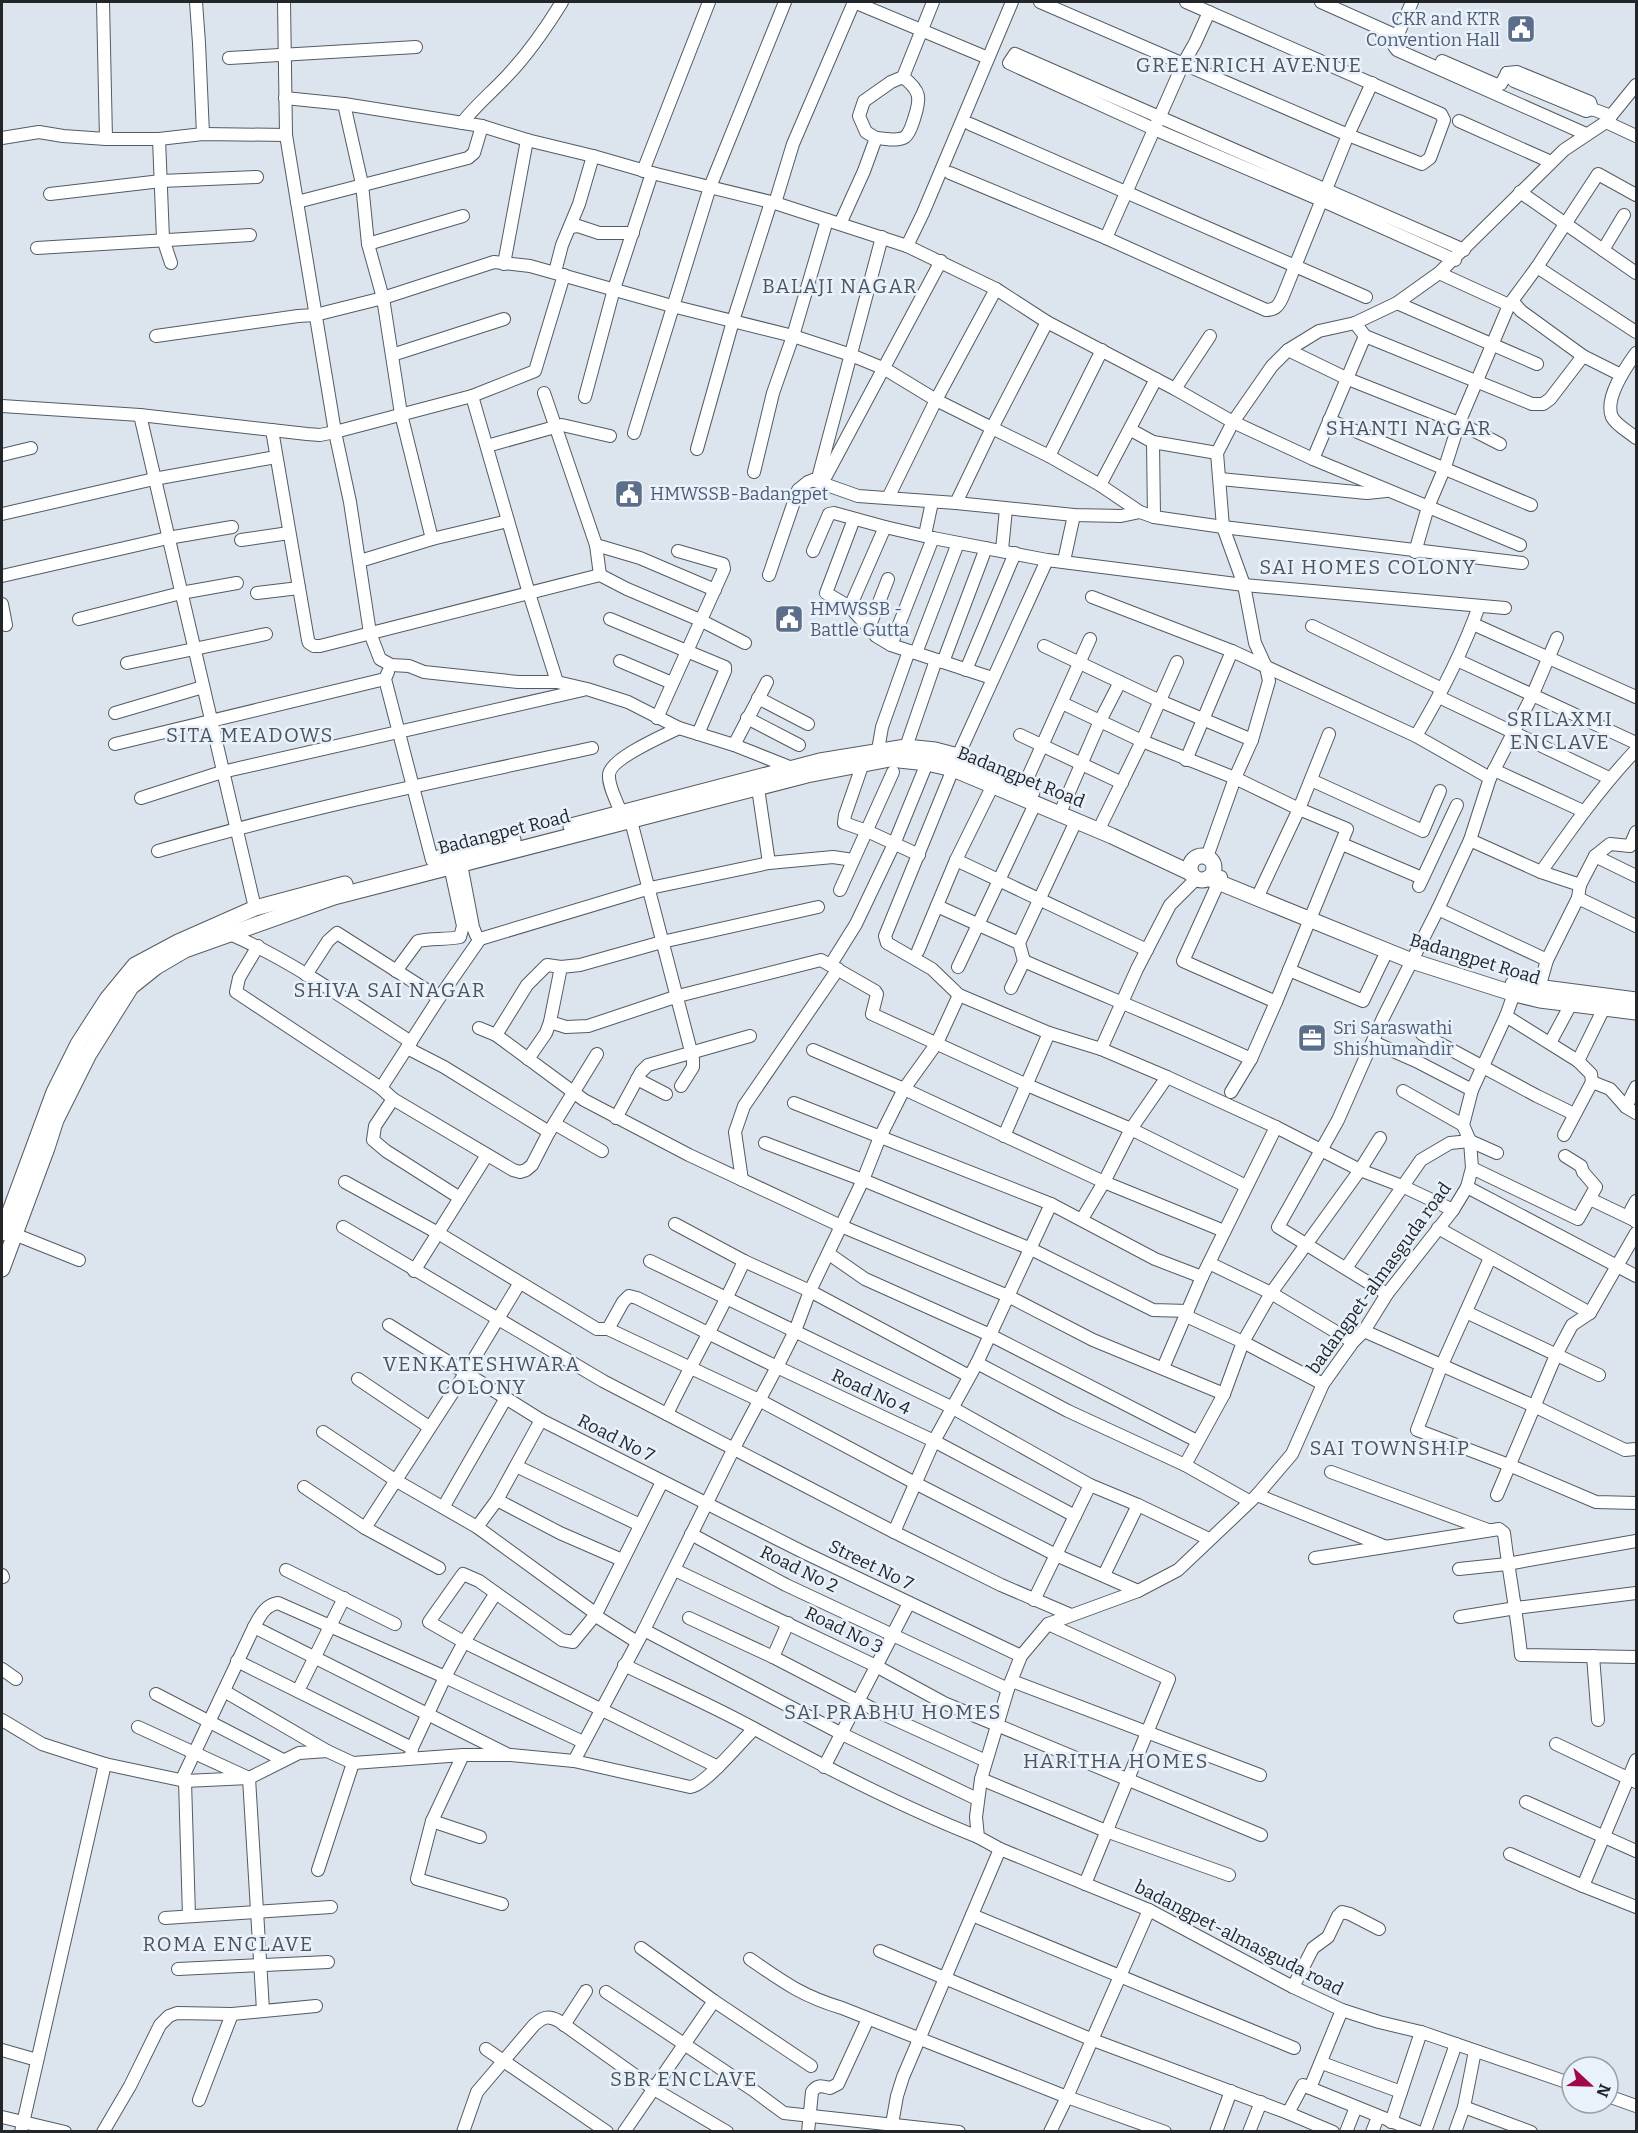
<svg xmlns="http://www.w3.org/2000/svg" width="1638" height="2133" font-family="Bitter,serif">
<rect width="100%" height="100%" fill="#dce4ed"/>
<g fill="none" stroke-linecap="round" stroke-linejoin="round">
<g stroke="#545b62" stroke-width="14">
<g id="minor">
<polyline points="103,2 106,139"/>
<polyline points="196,2 199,43 203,134"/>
<polyline points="284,2 286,135 335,432 350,502 370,633 380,659 391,665 409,666 424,672 518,682 557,682 587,689 628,702 679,728 734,745 792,768"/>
<polyline points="854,2 988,58"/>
<polyline points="1040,2 1348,135 1422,164 1430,158 1444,120 1441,114 1186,2"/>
<polyline points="1321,2 1397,36"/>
<polyline points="1412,2 1395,41 1394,46 1397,50 1586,134"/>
<polyline points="229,58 416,47"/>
<polyline points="1442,61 1497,85 1501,84 1507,73"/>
<polyline points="1507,73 1517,72 1590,102 1592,109 1611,116"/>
<polyline points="1507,73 1514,81 1586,111 1592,109"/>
<polyline points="285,98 344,104 482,126 527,140 593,156 652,173 775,203 907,246 996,289 1047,322 1175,389 1233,422 1313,459 1520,545"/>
<polyline points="344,104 362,184 368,244 383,298 401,414 432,539"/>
<polyline points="1459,121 1551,162"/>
<polyline points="1606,122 1636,136"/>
<path d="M462 123C475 106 492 92 507 76 528 54 546 28 562 2"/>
<polyline points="970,124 1366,297"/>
<polyline points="2,138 39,132 63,136 106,139 159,139 203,134 286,135"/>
<path d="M876 138C884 138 897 142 905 137 910 133 912 125 914 119 921 98 921 91 903 77"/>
<polyline points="159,139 163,239 171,263"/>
<polyline points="643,171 709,2"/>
<path d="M950 173 1106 238 1266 310C1276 310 1279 305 1283 296L1348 135 1372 83"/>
<polyline points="1520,192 1636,273"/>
<polyline points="50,194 161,181 257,177"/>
<polyline points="297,202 468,158 474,153 482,126"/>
<polyline points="775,203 793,144 854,2"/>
<polyline points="840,224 864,171 876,138 866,132 859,116 864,101 891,82 903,77 933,2"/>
<polyline points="571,227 578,226 599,233 633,233"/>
<polyline points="1106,238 1183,64 1195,43 1209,12"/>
<polyline points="368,244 463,216"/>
<polyline points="907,246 923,213 1012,2"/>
<polyline points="37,248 250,235"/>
<polyline points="1603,250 1624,215"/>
<polyline points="1455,260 1321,200 1154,129 1009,63 1015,54 1464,250"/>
<polyline points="504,264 527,140"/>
<polyline points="1537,267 1636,332"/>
<polyline points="555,272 562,245 579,204 593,156"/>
<polyline points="1439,273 1509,305"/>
<polyline points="1513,302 1521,311 1583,356 1621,375"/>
<polyline points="1397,303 1537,364"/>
<polyline points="1047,322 992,428 1049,456 1102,350"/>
<polyline points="1355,323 1365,336 1532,404 1543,404 1550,399 1583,356"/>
<polyline points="156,336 298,316 315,315 383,298 494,262 530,266 672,306 793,336 851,355 885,369 936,400 992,428 956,503"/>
<polyline points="1288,350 1348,379 1459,423 1500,444"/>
<path d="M1636 353C1626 367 1604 398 1612 417 1616 425 1629 432 1636 438"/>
<polyline points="392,355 504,319"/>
<polyline points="1175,389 1210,336"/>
<polyline points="544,393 596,545 600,575"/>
<polyline points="472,396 528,590 557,682"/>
<polyline points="585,397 614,289 652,173"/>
<polyline points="2,406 140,415 307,434 320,435 335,432 472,396 535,371 564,275"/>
<polyline points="140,415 255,908"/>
<polyline points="1329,420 1531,505"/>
<polyline points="272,430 308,640 309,643 314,646 320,646 600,575 627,589 700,620 745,643"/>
<polyline points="1131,430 1153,442 1217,453"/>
<polyline points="634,433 710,187 785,2"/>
<polyline points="1153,442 1154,517"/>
<polyline points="487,446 562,425 610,436"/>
<polyline points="697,449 733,321 771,202"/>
<polyline points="2,455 31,448"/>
<polyline points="1049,456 1100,485 1140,512 1154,517 1223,527 1522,563"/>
<polyline points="1313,459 1365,336"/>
<polyline points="754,472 773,393 793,336 827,220"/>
<polyline points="818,478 882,237"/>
<polyline points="1220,479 1367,493 1386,491"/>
<polyline points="813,480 858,496 956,503 1074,515 1121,516 1140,512"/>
<polyline points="1100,485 1156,379"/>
<polyline points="888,498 936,400 996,289"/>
<polyline points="2,514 154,479 276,457"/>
<polyline points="854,519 826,593 850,607 876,636 891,645 992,678"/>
<polyline points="925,535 932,502"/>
<polyline points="241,540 289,533"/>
<polyline points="596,545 640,558 715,590"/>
<polyline points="1002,550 1006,509"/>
<polyline points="813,551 829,514 834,513 885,527 933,538"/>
<polyline points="1415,552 1428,507 1445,467 1459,423 1509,305 1537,267 1598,174 1636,195"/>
<polyline points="360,561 432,539 508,521"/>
<polyline points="1064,561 1074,515"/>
<polyline points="769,575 798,490 808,482 826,476 941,261"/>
<polyline points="2,576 168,538 232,527"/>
<polyline points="257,593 299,588"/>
<polyline points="1092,597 1232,651 1416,736"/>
<polyline points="2,604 6,625"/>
<path d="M1479 606C1463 651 1441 694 1416 736L1490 778"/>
<polyline points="850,607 885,527"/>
<polyline points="79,619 181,593 237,583"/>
<polyline points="610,619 725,667 725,671 698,734"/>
<polyline points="1473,624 1636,697"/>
<polyline points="1312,626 1442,689"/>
<polyline points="869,628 888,579"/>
<polyline points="891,645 933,538 1047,560 1244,585 1505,608"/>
<polyline points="1044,646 1160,701 1252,740"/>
<polyline points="916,653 958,543"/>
<polyline points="1457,660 1636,743"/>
<polyline points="620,661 672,683"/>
<polyline points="943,662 986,548"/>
<polyline points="127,663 266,634"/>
<polyline points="966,670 1015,553"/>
<polyline points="388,672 385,679 432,860"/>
<polyline points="1439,697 1609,778"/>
<polyline points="758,698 808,724"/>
<polyline points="1062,703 1142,741 1235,778 1299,809 1347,829 1276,1002 1251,1059 1231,1092"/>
<polyline points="115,713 203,687"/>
<polyline points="657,718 724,569 723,564 678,551"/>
<polyline points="747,718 799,745"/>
<polyline points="1020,735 1122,783"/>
<polyline points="115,744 385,679"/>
<polyline points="734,745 767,682"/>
<polyline points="906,747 936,660"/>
<polyline points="878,750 882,727 909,651"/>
<polyline points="958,756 1047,560"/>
<polyline points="1186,760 1232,651"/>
<polyline points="863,763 845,815 844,823 867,831 919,855"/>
<polyline points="953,769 885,936 887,943 932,969 959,995 1049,1033 1101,1049 1167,1077 1276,1127 1360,1170 1402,1186 1453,1210"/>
<polyline points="1494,770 1583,811"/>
<polyline points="1311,780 1423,831 1440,791"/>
<polyline points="758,788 769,863"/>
<polyline points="1023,788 1090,639"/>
<polyline points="141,798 222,772 583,690"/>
<polyline points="1063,806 1100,721 1120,682"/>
<path d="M620 811C617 801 608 786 609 775 609 759 665 735 679 728"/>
<polyline points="631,821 693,1059 693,1067 681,1086"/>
<polyline points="1102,823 1142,741 1177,662"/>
<polyline points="1470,840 1541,872 1580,885 1578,898"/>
<polyline points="1342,844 1422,878"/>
<path d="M158 851C301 809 447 779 592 748"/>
<polyline points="1595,856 1610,844 1630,846 1636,832"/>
<polyline points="1207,857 1235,778 1252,740 1269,681 1266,667 1255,643 1244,585 1223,527 1217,453 1233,422 1272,366 1288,350 1319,331 1355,323 1397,303 1439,273 1564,150 1606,122 1636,85"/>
<polyline points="956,860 1147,950"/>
<polyline points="461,864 473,927 476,935 480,939 650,888 769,863 833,857 853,860"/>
<path d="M1541 872C1571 829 1600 788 1636 750"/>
<polyline points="1221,877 1183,961 1276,1002"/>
<polyline points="1580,885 1595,856 1636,876"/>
<polyline points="1419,886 1457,805"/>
<polyline points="840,890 893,772"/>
<polyline points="1257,898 1299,809 1329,734"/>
<polyline points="937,906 1019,943"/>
<polyline points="1438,909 1547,960"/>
<path d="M230 934C294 962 352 1004 411 1042"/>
<polyline points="258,946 239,978 236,992 381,1088"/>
<polyline points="918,951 956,860 992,787"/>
<path d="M1024 961C1099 994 1176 1024 1251 1059"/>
<polyline points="831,964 856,924 894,844 927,763"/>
<polyline points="958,967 1035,804"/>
<polyline points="1289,970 1363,1001 1387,951"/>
<path d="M396 971 418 941C432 938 445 940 460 937L463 926 450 866"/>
<polyline points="306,975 328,941 337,933 439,998"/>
<polyline points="1011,988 1024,961 1019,943 1076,821"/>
<polyline points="1516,988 1506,1016 1472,1090 1463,1125 1470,1141 1472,1168 1467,1187 1453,1210 1387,1294 1364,1331 1353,1342 1323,1384 1292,1454 1257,1495 1178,1570 1138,1591 1048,1624 1021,1656 1008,1689 981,1779 976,1817 978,1837 1000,1849 1149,1910 1293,1987 1342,2010 1379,2022 1421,2032 1572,2084"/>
<polyline points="1539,988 1547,960 1578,898 1636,926"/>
<polyline points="1506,1016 1578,1061 1591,1074 1592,1082 1610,1089 1626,1107 1636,1113"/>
<polyline points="550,1022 561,967 580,965 662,942 818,907"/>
<polyline points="479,1028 496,1035 584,1100 689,1155 841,1226 1008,1296 1093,1340 1224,1394"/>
<polyline points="1422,1034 1537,1096 1574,1114"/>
<polyline points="496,1035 527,985 547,965 561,967"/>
<polyline points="1373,1042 1416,1061 1472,1090"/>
<polyline points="1550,1043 1571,1004"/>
<polyline points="407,1048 444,1067 549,1132"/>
<polyline points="1101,1049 1137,969 1170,905 1197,878"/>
<polyline points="813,1050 904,1089 1104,1182 1224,1231"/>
<polyline points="528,1059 546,1033 550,1022 566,1027 588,1026 678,996 821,960 875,991 877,994 872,1014 1027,1085 1131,1129 1246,1186"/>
<polyline points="1578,1061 1604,1008"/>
<polyline points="637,1079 666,1094"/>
<polyline points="1403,1091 1463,1125"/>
<polyline points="393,1099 513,1170 520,1172 526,1170 532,1165 549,1132 597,1054"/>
<polyline points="794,1103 1051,1204 1155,1259 1202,1277"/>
<polyline points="1626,1107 1636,1087"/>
<polyline points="616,1118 641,1072 648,1065 750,1036"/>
<polyline points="555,1124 602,1151"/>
<polyline points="1564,1135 1592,1082"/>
<polyline points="1004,1136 1049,1033"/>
<polyline points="765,1143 863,1180 1031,1249 1153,1310 1188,1311"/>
<polyline points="1472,1168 1578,1219 1596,1187 1583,1172 1581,1166 1565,1156"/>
<polyline points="742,1180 735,1132 744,1106 838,969"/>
<polyline points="345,1182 438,1233 597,1329 608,1329 623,1302 629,1296 637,1298 777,1367 934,1441 1075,1516"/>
<polyline points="1467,1187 1636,1276"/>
<polyline points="460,1198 386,1151 373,1140 375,1126 393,1099 381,1088 439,998 480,939"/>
<polyline points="1590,1199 1634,1220"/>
<polyline points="1636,1201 1631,1210 1636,1222"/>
<polyline points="1082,1219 1104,1182 1131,1129 1167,1077"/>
<polyline points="675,1224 744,1261 810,1291 969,1376"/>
<polyline points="343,1227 603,1381 894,1532 1001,1585 1071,1615"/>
<polyline points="1438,1228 1590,1313"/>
<polyline points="14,1234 79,1260"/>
<polyline points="829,1254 865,1279 990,1335 1197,1441"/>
<polyline points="1490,1258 1441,1367 1417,1430 1509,1465 1596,1502 1636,1503"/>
<polyline points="650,1261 951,1407 1090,1485 1138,1505 1209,1539"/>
<polyline points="1209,1263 1271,1293 1353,1342"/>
<polyline points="1346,1268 1421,1160 1450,1143 1470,1141 1497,1153"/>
<polyline points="414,1271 487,1155"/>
<polyline points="1387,1294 1278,1227 1338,1120 1383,1018 1438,909 1470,840 1490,778 1532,696 1557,638"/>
<polyline points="1466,1312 1599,1375"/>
<polyline points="1186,1316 1243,1342 1323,1384"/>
<polyline points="389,1325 541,1420 803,1552 1021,1656"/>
<polyline points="608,1329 759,1400 915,1483 1056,1555 1138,1591"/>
<polyline points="1364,1331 1534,1406 1625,1450 1636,1449"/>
<polyline points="977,1363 1068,1411 1185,1465"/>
<polyline points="1163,1368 1202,1277 1276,1127"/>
<polyline points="358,1379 429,1427"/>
<path d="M667 1414C692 1362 721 1313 744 1261"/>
<polyline points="323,1432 395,1480 477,1527 595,1613 599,1618 637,1642"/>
<polyline points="516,1466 640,1525"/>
<polyline points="1331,1472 1488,1530"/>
<polyline points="662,1482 596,1614 573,1642 562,1640 479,1581 463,1574 429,1622 464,1642 718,1767"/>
<polyline points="304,1487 365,1528 439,1568"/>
<polyline points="1257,1495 1384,1546"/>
<polyline points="1497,1495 1556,1355 1572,1325 1590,1313 1636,1233"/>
<polyline points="497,1500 560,1533 622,1560"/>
<polyline points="1249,1501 1185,1465 1224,1394 1243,1342 1271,1293 1360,1170 1380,1138"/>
<polyline points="444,1506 506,1398"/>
<polyline points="477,1527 497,1500 541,1420"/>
<polyline points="365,1528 466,1372 519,1284"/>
<polyline points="894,1532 934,1441 977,1363 1051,1204"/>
<polyline points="691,1534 786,1585 1008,1689"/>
<path d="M1315 1558 1499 1529 1504 1533C1509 1574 1517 1614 1521 1655L1636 1657"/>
<polyline points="1459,1569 1507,1564 1636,1541"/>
<polyline points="286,1570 395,1624"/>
<polyline points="675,1570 876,1666 944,1703 1261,1835"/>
<polyline points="2,1575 3,1577"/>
<polyline points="1104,1575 1138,1505"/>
<polyline points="1034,1600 1090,1485"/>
<polyline points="1460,1617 1516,1608 1636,1593"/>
<polyline points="689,1618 773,1657 883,1714 986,1761"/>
<polyline points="1048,1624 1169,1679 1085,1884"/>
<polyline points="254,1627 507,1754"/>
<polyline points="644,1630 842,1734 977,1799"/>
<polyline points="1593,1656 1598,1720"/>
<polyline points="773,1657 788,1623"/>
<polyline points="237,1661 412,1748"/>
<path d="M624 1665C668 1686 713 1706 755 1729 828 1769 900 1806 978 1837"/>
<polyline points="2,1669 16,1679"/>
<polyline points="1012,1681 1260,1775"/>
<polyline points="224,1691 327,1751"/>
<polyline points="298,1691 344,1598"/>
<polyline points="156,1694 283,1760"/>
<path d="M2 1720 42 1744 76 1755 105 1764 185 1781 249 1778 299 1753 327 1751 353 1763 463 1755H511L574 1761 690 1787C705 1786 741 1741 754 1729"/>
<polyline points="138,1727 249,1778 263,2010"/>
<polyline points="1556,1744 1636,1782"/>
<polyline points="463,1755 432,1821 417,1879 502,1904"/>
<polyline points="411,1756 412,1748 445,1677 464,1642 496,1593"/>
<polyline points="1636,1760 1583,1886 1636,1907"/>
<polyline points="574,1761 644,1630 734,1448 777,1367 795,1331 810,1291 863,1180 880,1137 904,1089 937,1043 959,995"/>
<polyline points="824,1767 909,1603"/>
<path d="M182 1779 254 1627C260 1616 265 1605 278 1603L445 1677 583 1742"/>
<polyline points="981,1779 1106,1831 1229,1875"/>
<polyline points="185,1781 189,1916"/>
<polyline points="1526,1802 1636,1851"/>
<polyline points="432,1821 480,1837"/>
<polyline points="1510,1854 1583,1886"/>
<polyline points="318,1870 353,1763"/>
<polyline points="972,1915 1294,2048"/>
<polyline points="165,1918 331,1907"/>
<polyline points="641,1948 714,2001 811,2066"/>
<polyline points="880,1951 1093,2040 1288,2113 1333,2132"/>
<path d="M750 1959C783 1982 802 1996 842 2008L1067 2097 1165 2132"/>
<polyline points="178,1969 328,1962"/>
<polyline points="1293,1987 1313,1948 1328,1937 1338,1916 1342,1912 1350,1914 1379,1929"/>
<polyline points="606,1992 753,2090 784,2113 959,2132"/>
<polyline points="1342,2010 1310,2088 1418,2132"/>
<polyline points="564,2025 586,1991"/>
<polyline points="486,2049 607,2132"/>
<polyline points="2,2050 37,2060"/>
<polyline points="1322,2063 1401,2092"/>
<polyline points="1608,2096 1636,2106"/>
<polyline points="199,2100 232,2014"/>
<polyline points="1464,2107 1531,2132"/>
<polyline points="1288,2113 1303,2085 1310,2088"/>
<polyline points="2,2117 65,2132"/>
<polyline points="1391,2122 1421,2032"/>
<polyline points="892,2124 897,2096 903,2077 1000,1849"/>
<polyline points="21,2132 105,1764"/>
<polyline points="103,2132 130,2086 160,2025 169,2016 177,2013 232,2014 316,2006"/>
<path d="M463 2132 477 2092 534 2025C543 2017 548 2015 559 2021L654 2089 727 2132"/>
<polyline points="624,2132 714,2001"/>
<path d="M808 2132 812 2092C817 2084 822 2086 830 2088L838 2084 868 2019"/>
<polyline points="1050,2132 1067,2097 1149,1910"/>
<polyline points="1216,2132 1231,2091"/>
<polyline points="1249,2132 1261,2102"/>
<polyline points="1346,2132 1356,2107"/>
<polyline points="1372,2132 1378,2117"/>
<polyline points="1425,2132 1456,2044"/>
<polyline points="1455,2132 1464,2107 1475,2051"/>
</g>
</g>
<g stroke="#545b62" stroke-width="17">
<g id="major">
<polyline points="571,826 820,761 906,747 935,750 958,756 1032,792"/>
<circle cx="1202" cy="868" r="12"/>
<polyline points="434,859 513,840"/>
<polyline points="1208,878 1412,961 1515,994 1540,1000 1636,1012"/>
<polyline points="1513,984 1636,1000"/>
<polyline points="2,1233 54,1092 78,1044 107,999 135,965 178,942 255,908 345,884"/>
<polyline points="2,1269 47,1148 56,1120 89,1054 131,987 156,967 185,950 334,897 807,775 890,759 927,763 953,769 1112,836 1191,873"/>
</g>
</g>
<use href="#minor" stroke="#fff" stroke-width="12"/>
<use href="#major" stroke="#fff" stroke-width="15"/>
</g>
<defs>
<g id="civic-square" transform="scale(1.5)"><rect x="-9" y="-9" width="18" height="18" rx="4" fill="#5c6f8a" stroke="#e9f1fa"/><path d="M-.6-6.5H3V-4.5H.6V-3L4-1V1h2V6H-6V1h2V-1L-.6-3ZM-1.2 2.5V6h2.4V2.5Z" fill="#fff"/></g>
<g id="office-square" transform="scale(1.5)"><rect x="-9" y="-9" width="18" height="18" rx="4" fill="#5c6f8a" stroke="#e9f1fa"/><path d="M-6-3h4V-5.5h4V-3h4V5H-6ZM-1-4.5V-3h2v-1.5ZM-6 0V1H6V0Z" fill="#fff"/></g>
</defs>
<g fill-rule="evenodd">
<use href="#civic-square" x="1521" y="29"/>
<use href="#civic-square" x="629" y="494"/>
<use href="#civic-square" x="789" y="619"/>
<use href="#office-square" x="1312" y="1038"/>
</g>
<g text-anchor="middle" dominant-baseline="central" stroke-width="5" stroke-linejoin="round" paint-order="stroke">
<g font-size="18" fill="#4e5e75" stroke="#e9f1fa" text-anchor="start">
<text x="1500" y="19" text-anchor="end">CKR and KTR<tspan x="1500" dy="21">Convention Hall</tspan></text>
<text x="650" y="494">HMWSSB-Badangpet</text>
<text x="810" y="609">HMWSSB -<tspan x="810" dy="21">Battle Gutta</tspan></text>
<text x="1333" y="1028">Sri Saraswathi<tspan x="1333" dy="21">Shishumandir</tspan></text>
</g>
<g font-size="18" fill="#232629" stroke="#e9f1fa">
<text transform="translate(1021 777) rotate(22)">Badangpet Road</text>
<text transform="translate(504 832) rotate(-14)">Badangpet Road</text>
<text transform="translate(1475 959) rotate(17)">Badangpet Road</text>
<text transform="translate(1379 1278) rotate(-54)">badangpet-almasguda road</text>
<text transform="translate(871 1392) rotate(25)">Road No 4</text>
<text transform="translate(616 1438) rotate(27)">Road No 7</text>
<text transform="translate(871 1565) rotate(26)">Street No 7</text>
<text transform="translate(799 1569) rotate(26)">Road No 2</text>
<text transform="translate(844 1630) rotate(26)">Road No 3</text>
<text transform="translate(1239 1938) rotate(27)">badangpet-almasguda road</text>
</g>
<g font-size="20" letter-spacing="1.5" fill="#4d545c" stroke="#e9f1fa">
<text x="1249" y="65">GREENRICH AVENUE</text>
<text x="840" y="286">BALAJI NAGAR</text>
<text x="1409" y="428">SHANTI NAGAR</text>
<text x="1368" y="567">SAI HOMES COLONY</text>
<text x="1560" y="719">SRILAXMI<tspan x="1560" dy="23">ENCLAVE</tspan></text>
<text x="250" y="735">SITA MEADOWS</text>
<text x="390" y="990">SHIVA SAI NAGAR</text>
<text x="482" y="1364">VENKATESHWARA<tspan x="482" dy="23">COLONY</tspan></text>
<text x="1390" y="1448">SAI TOWNSHIP</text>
<text x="893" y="1712">SAI PRABHU HOMES</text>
<text x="1116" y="1761">HARITHA HOMES</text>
<text x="228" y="1944">ROMA ENCLAVE</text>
<text x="684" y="2079">SBR ENCLAVE</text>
</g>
</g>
<rect width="1638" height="2133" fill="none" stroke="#232629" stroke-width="6"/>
<g transform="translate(1590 2085) rotate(112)"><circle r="28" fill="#e9f1fa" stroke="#9aa0a6" stroke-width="1.5"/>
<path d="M0-4.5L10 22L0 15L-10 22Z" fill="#a10849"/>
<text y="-9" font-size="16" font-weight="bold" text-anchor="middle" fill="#232629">N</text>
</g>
</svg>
